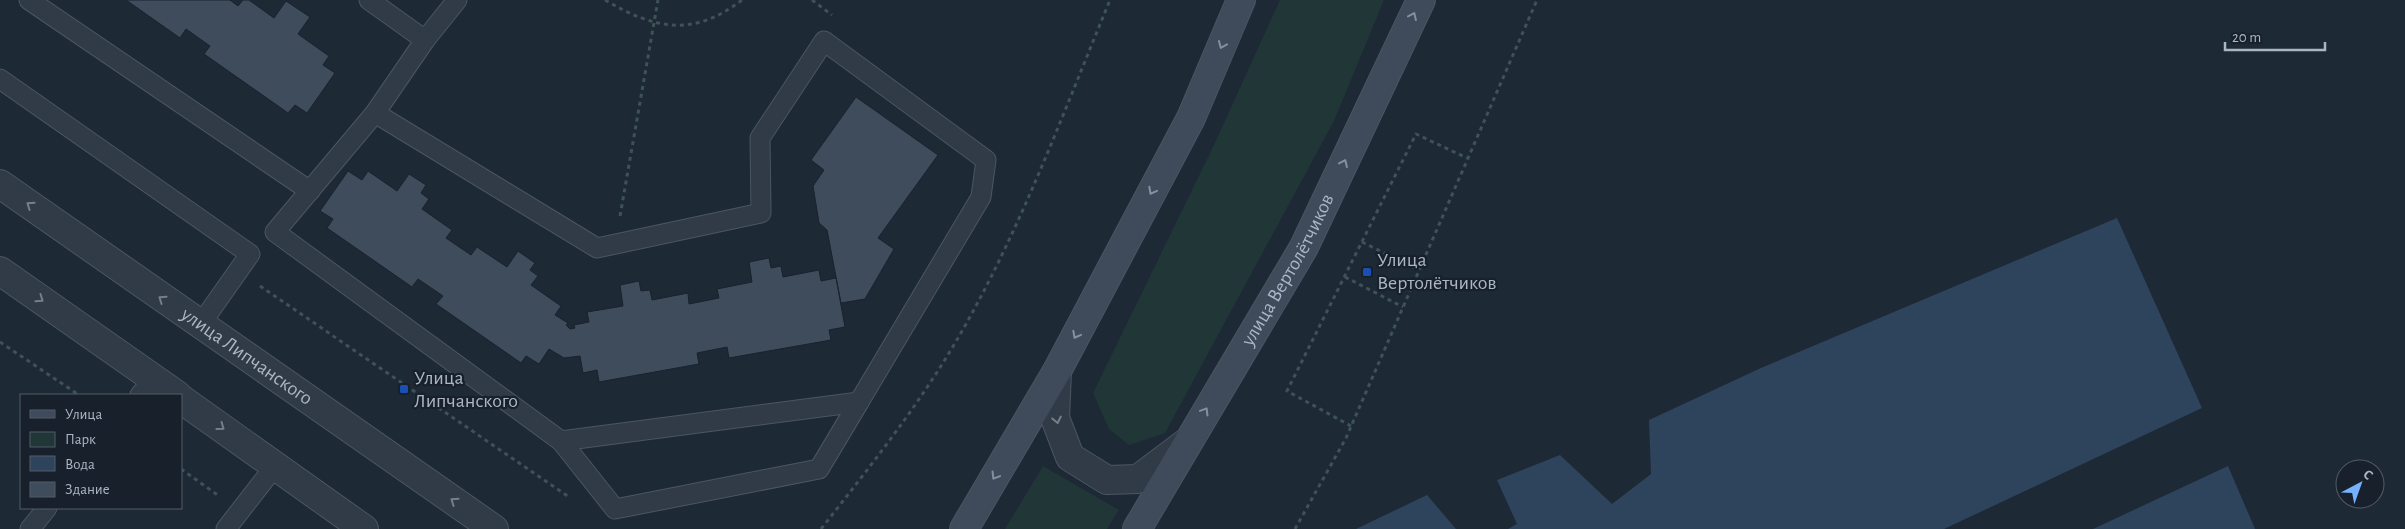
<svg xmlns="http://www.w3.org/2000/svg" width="2405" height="529" font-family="'Alegreya Sans',sans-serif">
<rect width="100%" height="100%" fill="#1e2936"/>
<g fill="#203637">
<polygon points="1280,0 1384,0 1334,121 1165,433 1129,445 1109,429 1093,393 1213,147"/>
<polygon points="1043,466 1119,510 1107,529 1005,529"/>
</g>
<g fill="#2e445d">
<polygon points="2117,218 2202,408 1944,529 1508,529 1517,524 1497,480 1560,455 1612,504 1651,474 1649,420 1761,368"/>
<polygon points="2228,466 2255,529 2093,529"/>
<polygon points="1427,495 1456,529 1356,529"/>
</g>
<g fill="#3e4c5c" stroke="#19222d">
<polygon points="126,0 230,0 238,6 243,0 249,0 274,18 286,1 310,17 298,34 329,56 323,65 335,73 307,113 295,105 288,113 204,54 210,46 186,29 180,38"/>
<polygon points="856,97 938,155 878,238 894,249 865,299 841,303 827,230 819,223 813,186 824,170 811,160"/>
<polygon points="348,171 362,180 368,171 397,191 409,174 426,185 421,193 429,199 422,209 452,230 446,238 471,255 477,247 507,267 518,251 535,263 530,270 538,276 531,285 561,306 555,315 568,323 566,325 570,329 575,328 574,325 589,322 587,312 623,306 620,285 639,281 641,291 650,290 652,300 688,293 689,304 719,298 717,289 752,282 749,262 769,258 771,268 781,266 783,277 819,270 821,281 836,278 845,327 829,330 831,340 729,358 727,347 697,353 699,364 599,382 597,370 583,373 580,356 564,358 549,349 539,364 526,356 521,363 436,304 443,296 418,279 412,287 327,228 333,219 320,211"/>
</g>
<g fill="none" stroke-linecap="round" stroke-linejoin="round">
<g stroke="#4c5662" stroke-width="21">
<g id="service">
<polyline points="29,0 310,191"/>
<polyline points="369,0 425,40 375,113 275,232 561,441 859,402 981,197 986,160 824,41 760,138 761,213 597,248 375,113"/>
<polyline points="425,40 457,0"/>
<polyline points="0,79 250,254 200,325"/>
<polyline points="140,395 154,379"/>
<polyline points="561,441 615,509 819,469 859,402"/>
<polyline points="30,529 47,508"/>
<polyline points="226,529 275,466"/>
</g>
</g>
<g stroke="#4c5662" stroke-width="30">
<g id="tertiary">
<path id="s1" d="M0 184 494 529"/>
<polyline points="0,271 177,395"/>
<polyline points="1057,371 1055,418 1070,457 1107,480 1138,479 1186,443"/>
<polyline points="181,399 364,529"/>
</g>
</g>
<g stroke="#4c5662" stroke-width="30">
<g id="secondary">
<polyline points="964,529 1057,371 1191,118 1241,0"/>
<path id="s2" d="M1137 529 1304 247 1421 0"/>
</g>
</g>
<g stroke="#3d5355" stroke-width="3" stroke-dasharray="4 4" stroke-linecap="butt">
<path d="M605 0C655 29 692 38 742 0"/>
<polyline points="812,0 832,15"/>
<polyline points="620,216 658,0"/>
<polyline points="1362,242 1419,270"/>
<polyline points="1345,277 1403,307"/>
<polyline points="260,286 569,497"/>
<polyline points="0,342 79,395"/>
<polyline points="1351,426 1287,391 1416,134 1467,158"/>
<polyline points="181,469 219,496"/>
<path d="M821 529C876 459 928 394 971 315 1026 215 1066 106 1110 0"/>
<polyline points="1295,529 1346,438 1537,0"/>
</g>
<use href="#service" stroke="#313b47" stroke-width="19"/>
<use href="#tertiary" stroke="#313b47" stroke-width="28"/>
<use href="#secondary" stroke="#3f4a5a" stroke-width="28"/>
</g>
<defs><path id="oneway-chevron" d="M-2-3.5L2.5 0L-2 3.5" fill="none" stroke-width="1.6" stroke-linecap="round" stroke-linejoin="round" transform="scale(1.25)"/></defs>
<g stroke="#85909f">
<use href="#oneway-chevron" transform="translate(1413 16) rotate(-65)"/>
<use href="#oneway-chevron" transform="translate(1222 45) rotate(113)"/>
<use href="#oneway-chevron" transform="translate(1344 163) rotate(-65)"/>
<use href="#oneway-chevron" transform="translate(1152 191) rotate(118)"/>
<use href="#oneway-chevron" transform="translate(1076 335) rotate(118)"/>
<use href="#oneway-chevron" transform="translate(1205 411) rotate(-59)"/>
<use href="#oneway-chevron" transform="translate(995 476) rotate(121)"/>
</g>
<g stroke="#747f8c">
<use href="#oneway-chevron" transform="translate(30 205) rotate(-145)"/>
<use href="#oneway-chevron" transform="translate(40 299) rotate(35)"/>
<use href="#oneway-chevron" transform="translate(162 299) rotate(-145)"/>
<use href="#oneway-chevron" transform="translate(1057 420) rotate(78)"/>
<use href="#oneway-chevron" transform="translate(221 427) rotate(36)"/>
<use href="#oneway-chevron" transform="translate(454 501) rotate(-145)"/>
</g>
<g fill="#1a4fb4" stroke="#17202b" stroke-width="2">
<rect x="1362" y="267" width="10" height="10" rx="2.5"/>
<rect x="399" y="384" width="10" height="10" rx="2.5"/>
</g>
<g text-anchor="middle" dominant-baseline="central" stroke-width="4.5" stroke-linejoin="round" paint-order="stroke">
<g font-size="20" fill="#abb6c4" stroke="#17202b" text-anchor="start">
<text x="1377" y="260">Улица<tspan x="1377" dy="23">Вертолётчиков</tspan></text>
<text x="414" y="378">Улица<tspan x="414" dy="23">Липчанского</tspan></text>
</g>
<g font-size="20" fill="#abb6c4" stroke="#17202b">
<text stroke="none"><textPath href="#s2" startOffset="300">улица Вертолётчиков</textPath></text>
<text stroke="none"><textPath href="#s1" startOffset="301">улица Липчанского</textPath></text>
</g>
</g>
<rect x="20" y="394" width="162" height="115" fill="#17202b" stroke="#525c68"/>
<rect x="30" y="410" width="25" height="8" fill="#3f4a5a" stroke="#525c68"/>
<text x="65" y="419" font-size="15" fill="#abb6c4">Улица</text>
<rect x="30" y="432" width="25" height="15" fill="#203637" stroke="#525c68"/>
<text x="65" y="444" font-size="15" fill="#abb6c4">Парк</text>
<rect x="30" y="456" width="25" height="15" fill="#2e445d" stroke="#525c68"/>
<text x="65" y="469" font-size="15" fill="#abb6c4">Вода</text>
<rect x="30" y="482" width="25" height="15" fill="#3e4c5c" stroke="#525c68"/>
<text x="65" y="494" font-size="15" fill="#abb6c4">Здание</text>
<g transform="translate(2360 484) rotate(41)"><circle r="24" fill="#17202b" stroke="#525c68"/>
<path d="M0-4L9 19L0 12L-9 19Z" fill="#77b0fe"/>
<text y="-8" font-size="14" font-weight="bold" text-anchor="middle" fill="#abb6c4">С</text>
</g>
<path d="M2225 42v8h100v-8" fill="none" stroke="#abb6c4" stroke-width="2.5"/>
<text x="2232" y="42" font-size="15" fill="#abb6c4" stroke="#17202b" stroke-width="4" paint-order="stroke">20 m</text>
</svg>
